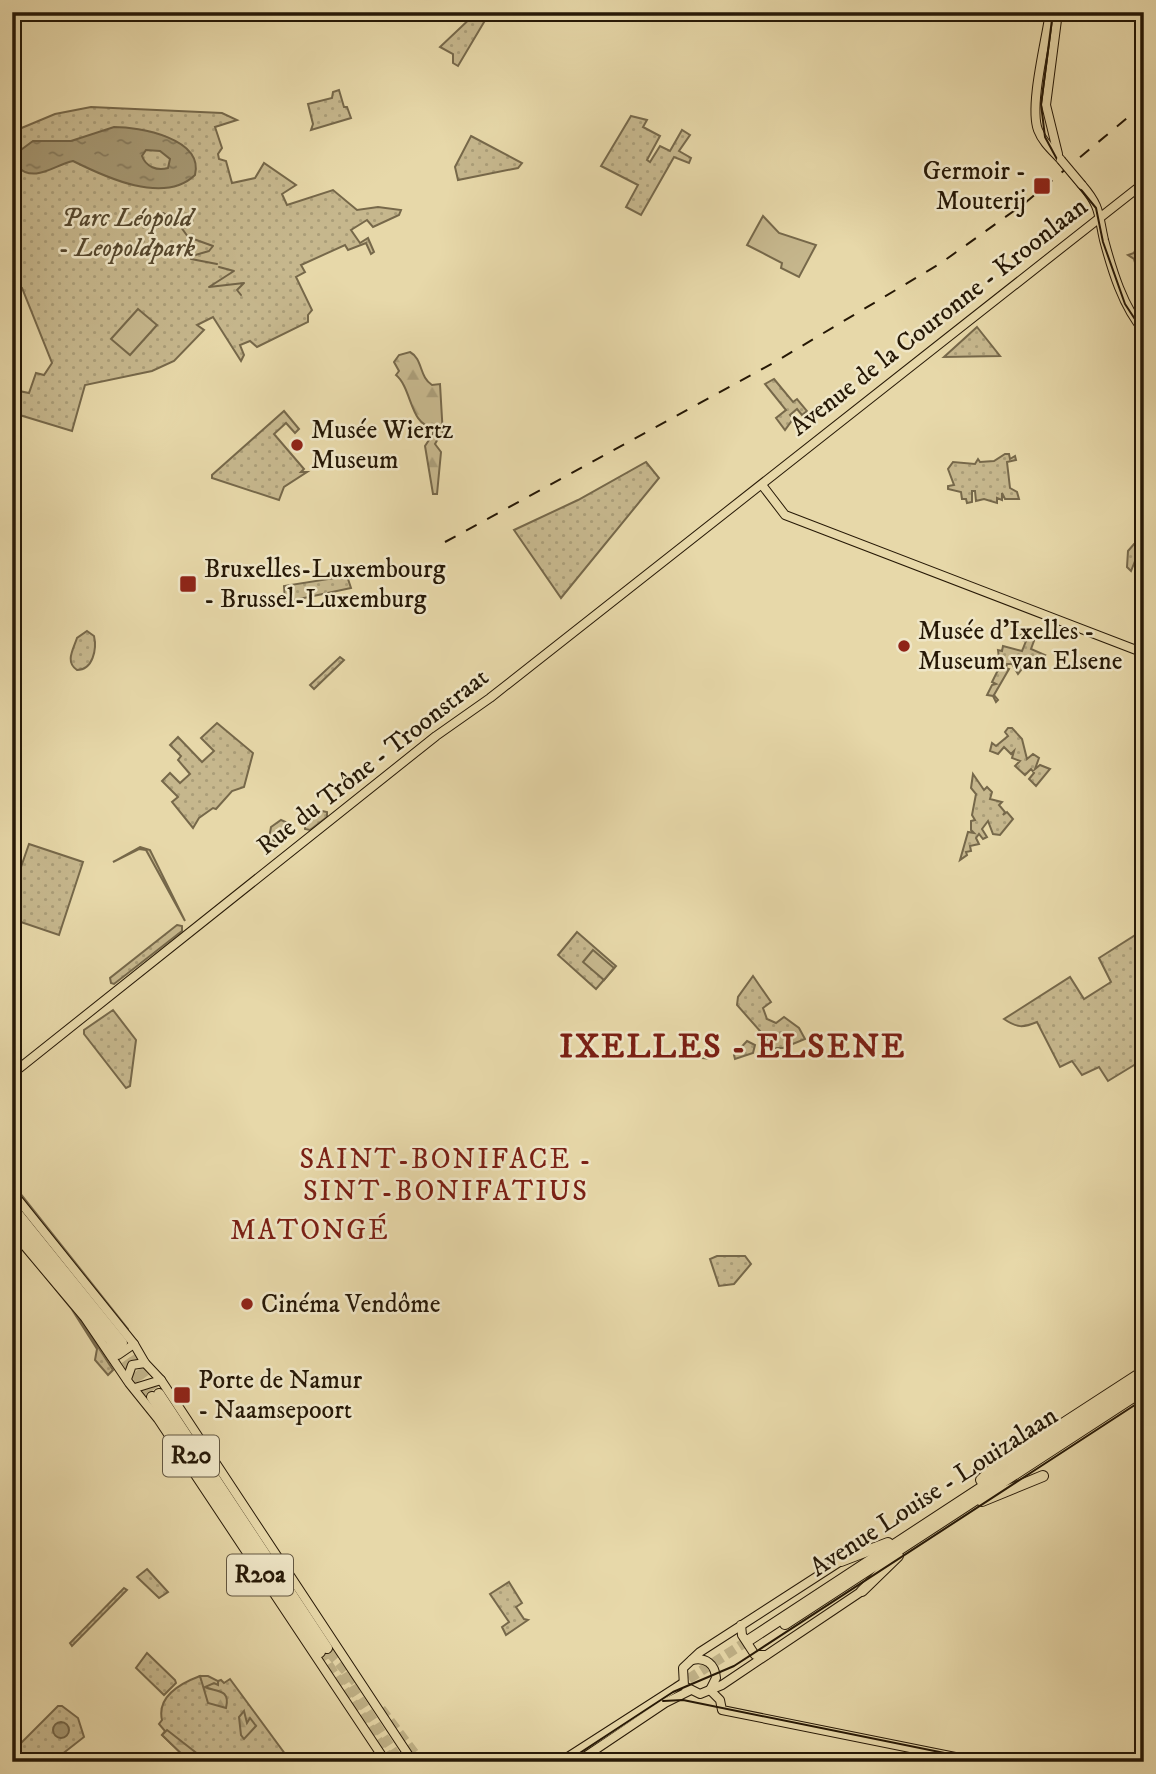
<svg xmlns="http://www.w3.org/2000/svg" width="1156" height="1774" font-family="'IM FELL DW Pica',serif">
<defs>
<pattern id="green-dots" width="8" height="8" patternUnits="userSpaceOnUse" patternTransform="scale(1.75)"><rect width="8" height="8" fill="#c6b78d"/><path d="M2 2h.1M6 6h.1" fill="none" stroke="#aa9d78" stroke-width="1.8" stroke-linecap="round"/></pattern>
<pattern id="forest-firs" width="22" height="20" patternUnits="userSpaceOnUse" patternTransform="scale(1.75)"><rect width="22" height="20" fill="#c6b78d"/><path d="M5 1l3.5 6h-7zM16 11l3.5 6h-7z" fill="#aa9d78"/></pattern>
<pattern id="water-ripples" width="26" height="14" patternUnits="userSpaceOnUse" patternTransform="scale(1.75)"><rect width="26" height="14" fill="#a59772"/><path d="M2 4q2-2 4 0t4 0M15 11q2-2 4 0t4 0" fill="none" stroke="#867a5c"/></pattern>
</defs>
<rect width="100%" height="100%" fill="#e7d8a9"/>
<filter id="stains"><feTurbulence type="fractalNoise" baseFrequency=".00286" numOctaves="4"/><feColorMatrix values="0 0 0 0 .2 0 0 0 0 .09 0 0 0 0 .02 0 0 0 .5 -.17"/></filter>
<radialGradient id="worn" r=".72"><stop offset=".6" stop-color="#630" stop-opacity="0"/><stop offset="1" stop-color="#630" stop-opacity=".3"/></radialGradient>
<g fill="url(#green-dots)" stroke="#76684a" stroke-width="2">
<polygon points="477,12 490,12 458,66 453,63 453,54 440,47"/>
<polygon points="339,90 344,107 347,107 351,118 311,130 313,124 308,104 332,98 333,92"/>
<polygon points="91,107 222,113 237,120 215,127 222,148 218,154 219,159 226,161 232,183 255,178 264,163 296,185 282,194 287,205 333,190 357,210 378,207 401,210 399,215 373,227 367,220 351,230 360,243 368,238 374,252 371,254 366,243 348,250 345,245 301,265 305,272 296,277 312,310 308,315 308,322 257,347 250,341 240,345 244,355 241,361 213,317 197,325 204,330 174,361 152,371 85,385 72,431 13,413 19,391 29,393 36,373 44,375 52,363 22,288 12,282 12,132 55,114"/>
<polygon points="631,116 647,120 643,127 660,136 647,160 650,162 660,146 670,151 682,130 690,135 679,151 691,158 689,163 674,157 641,215 626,207 638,185 601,166"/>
<polygon points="471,136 522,163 518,168 458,180 455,167"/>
<polygon points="1137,246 1137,257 1144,253 1141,284 1134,259 1128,255 1134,253"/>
<polygon points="977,327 1000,356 944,357"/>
<polygon points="774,379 793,402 797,399 807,411 802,415 797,409 790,415 793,419 785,430 776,418 786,410 765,384"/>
<polygon points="284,411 299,429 295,433 286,423 274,434 304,469 301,472 307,472 284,487 279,500 212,478 212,475"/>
<polygon points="1005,454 1009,454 1010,459 1015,456 1016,460 1007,462 1010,488 1017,492 1019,499 1005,499 1002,493 1002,500 997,498 997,503 984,499 976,501 975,491 972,491 972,502 967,503 966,499 962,499 961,492 948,489 948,486 954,485 948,469 953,462 975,464 978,459 980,462 994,461"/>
<polygon points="646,462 659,478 561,598 514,530 578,500"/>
<polygon points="1134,544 1144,545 1144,554 1135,561 1131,571 1127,567 1128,551"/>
<polygon points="347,576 351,588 285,602 284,586"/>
<polygon points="1026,630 1035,638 1031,649 1045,655 1037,663 1028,661 1018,674 1012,664 1007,664 1006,668 1009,669 994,695 998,700 996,702 993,696 987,695 992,685 996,684 992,682 1000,666 998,650 1002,651 1003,646 1022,651 1026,641 1017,639"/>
<path d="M87 631 94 636C97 649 93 670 77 670 65 662 73 650 77 638Z"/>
<polygon points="340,657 344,660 314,689 310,685"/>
<polygon points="217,723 253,753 244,787 232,791 216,809 213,808 199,818 193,828 172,802 178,797 162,781 170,773 180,783 190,774 178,760 181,756 170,745 178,737 202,762 214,751 201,738"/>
<polygon points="1008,728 1012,728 1022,739 1027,759 1033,754 1039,758 1035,769 1040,765 1050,769 1036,786 1029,779 1034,773 1031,769 1025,775 1015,766 1020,761 1012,758 1014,751 1011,754 1004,747 998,754 990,751 992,743 996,746 1008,736 1005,732"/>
<polygon points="973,774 984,790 987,787 992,792 990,799 1002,802 999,805 1005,812 1003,815 1007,812 1013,819 1000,835 993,834 988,821 982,829 987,837 983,839 979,834 976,838 979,844 970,846 971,851 966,852 967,855 960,860 968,832 974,833 971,830 971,821 975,820 972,815 976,794 971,788"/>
<polygon points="322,811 327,812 327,817 310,830 305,829 305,824"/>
<polygon points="281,820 288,823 293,831 275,842 269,838 271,827"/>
<polygon points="29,844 83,862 59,935 12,919 12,893"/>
<polygon points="140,847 150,850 185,921 146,850 139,849 113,862"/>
<polygon points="177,925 182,926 182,931 114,984 111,983 110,978"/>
<polygon points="577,932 616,966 596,989 558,955"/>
<path d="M1137 934 1140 936C1137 978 1144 1018 1144 1059L1108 1081 1099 1067 1082 1075 1072 1061 1060 1067 1037 1022C1023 1028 1017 1028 1004 1019L1070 977 1084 999 1111 982 1099 958Z"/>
<polygon points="753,976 771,1002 763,1008 767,1019 776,1023 784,1017 799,1028 805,1039 783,1048 775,1048 737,1005 738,997"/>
<polygon points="113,1010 136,1040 130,1086 126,1088 84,1034 84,1030"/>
<polygon points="711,1039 715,1039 719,1053 712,1059 701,1058"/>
<polygon points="747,1041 755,1045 753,1053 735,1059 734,1055"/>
<polygon points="20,1193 128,1329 127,1331 19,1195"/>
<polygon points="12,1237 77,1314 113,1370 108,1375 95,1360 97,1349 71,1308 20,1246 12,1251"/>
<polygon points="717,1256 745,1256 751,1264 734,1284 719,1286 710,1259"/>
<polygon points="147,1569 168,1592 159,1598 137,1577"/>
<polygon points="509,1582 522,1603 516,1607 524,1619 528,1620 506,1635 502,1627 509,1622 490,1594"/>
<polygon points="124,1588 127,1590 72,1646 70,1643"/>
<polygon points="147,1653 175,1680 176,1683 164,1695 136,1668"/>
<path d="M200 1676 204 1686 221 1680 224 1683 230 1679 291 1762H190L162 1735 165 1731 159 1724 162 1720C157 1698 176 1685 200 1676Z"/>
<polygon points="58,1706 62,1706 78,1718 84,1737 52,1762 14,1762 12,1752"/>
</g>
<g fill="url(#forest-firs)" stroke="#76684a" stroke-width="2">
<path d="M410 352C423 359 419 377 432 385L440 384 443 436 439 437 435 444 441 452 437 494H433L425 446 433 434V427C410 426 412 388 396 375L399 371 394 362 399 355Z"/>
<path d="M200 1676H208L218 1681V1685L214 1683 205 1687C215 1692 231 1688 226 1708L208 1703Z"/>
<polygon points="244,1711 247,1723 250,1718 256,1726 244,1739 241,1735 239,1717"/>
<polygon points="167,1730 208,1762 190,1762 162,1735"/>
</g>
<g fill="#c6b78d" stroke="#76684a" stroke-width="2">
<polygon points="763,216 779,233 816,245 799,277 781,268 782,263 747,245"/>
<polygon points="138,309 157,325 130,355 111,339"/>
<polygon points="593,950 614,968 604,980 583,962"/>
</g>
<g fill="url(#water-ripples)" stroke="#726447" stroke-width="2" fill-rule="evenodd">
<path d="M114 127C139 127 204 138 195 175 164 205 105 177 73 161 54 165 35 184 16 166L18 152 33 141H71ZM146 150 160 151 170 159 168 168C157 171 146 167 142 156Z"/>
<circle cx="61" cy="1730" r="8"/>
</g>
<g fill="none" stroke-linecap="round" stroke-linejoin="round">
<g stroke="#726447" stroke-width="2">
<polyline points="163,213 176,220 188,237 213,246 209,251 192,256 191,259 217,264"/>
<polyline points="219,267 234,271 209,287 244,283 237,290 241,295"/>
</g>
<g stroke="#c0b288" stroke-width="10" stroke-dasharray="10 5" stroke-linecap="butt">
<polyline points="123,1344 159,1394"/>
<polyline points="117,1348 152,1397"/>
<polyline points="320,1652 392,1762"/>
<polyline points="329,1652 361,1688"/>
<polyline points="343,1674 400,1762"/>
<polyline points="676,1687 749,1640"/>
<polyline points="381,1709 421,1762"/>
</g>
<g stroke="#261806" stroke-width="10">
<g id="major">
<path d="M1050 12C1046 41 1029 106 1038 130 1043 143 1053 151 1061 160"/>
<polyline points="1058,12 1046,105 1058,154"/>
<path d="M1082 185C1101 207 1098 214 1104 240 1112 270 1123 307 1144 331"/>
<polyline points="762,485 785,515 1144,653"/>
<polyline points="12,1074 436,736 490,698 1144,183"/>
<polyline points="12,1192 134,1344 145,1363 161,1380 413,1762"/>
<polyline points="12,1231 85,1318 129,1383 158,1419 386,1762"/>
<polyline points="109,1347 118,1355 134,1344"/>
<polyline points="127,1379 132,1365 145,1363"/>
<polyline points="135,1388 161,1380"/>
<polyline points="841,1561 700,1652 683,1668 684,1686 700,1694 722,1685 862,1591"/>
<polyline points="741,1625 742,1635 755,1655 766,1655"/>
<path d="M692 1660C706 1657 715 1664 716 1678L710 1690"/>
<polyline points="710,1690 720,1700 722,1710 980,1762"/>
<polyline points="560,1762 683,1683"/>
<polyline points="577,1762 665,1703 689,1691"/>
</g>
</g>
<g stroke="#261806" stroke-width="12">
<g id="highway">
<polyline points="12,1207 122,1343"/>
<polyline points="12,1219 117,1348"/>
<polyline points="159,1394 327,1648"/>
<polyline points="152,1397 320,1652"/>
<polyline points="981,1480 993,1469 1144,1371"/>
<polyline points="982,1501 1043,1476"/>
<polyline points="841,1561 888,1543"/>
<polyline points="862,1591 898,1556"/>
<polyline points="785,1624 1144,1390"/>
<polyline points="749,1640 1144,1381"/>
</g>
</g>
<use href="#major" stroke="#e7d8a9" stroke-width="8"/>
<use href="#highway" stroke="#e7d8a9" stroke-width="10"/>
<g stroke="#261806" stroke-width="2">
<polyline points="1053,12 1041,104 1045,137 1059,163 1096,208 1103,242 1125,304 1144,333"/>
<polyline points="663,1701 683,1700 989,1762"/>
<polyline points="566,1762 673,1692 734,1666 1144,1399"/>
</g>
<polyline stroke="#261806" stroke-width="2" stroke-dasharray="12 12" stroke-linecap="butt" points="445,542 775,362 941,263 1025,203 1144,104"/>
<g stroke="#261806" stroke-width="10" stroke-linecap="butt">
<polyline id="major-bridge" points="1061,160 1082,185"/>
</g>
<use href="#major-bridge" stroke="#e7d8a9" stroke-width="8"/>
</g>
<g fill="#8f2418" stroke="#efe6c7" stroke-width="2.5">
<rect x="1033" y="177" width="18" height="18" rx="3.5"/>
<circle cx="297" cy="445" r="7"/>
<rect x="179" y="575" width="18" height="18" rx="3.5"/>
<circle cx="904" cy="646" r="7"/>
<circle cx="247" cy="1304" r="7"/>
<rect x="173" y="1386" width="18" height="18" rx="3.5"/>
</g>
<g text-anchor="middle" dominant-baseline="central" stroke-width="5" stroke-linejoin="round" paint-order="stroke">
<g fill="#efe6c7" stroke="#625640" stroke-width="2">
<rect x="163" y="1435.5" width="56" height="41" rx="5"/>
<rect x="227" y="1554.5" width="66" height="41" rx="5"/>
</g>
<g font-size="24" font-weight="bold" fill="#261806">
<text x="191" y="1456">R20</text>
<text x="260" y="1575">R20a</text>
</g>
<g font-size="26" fill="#261806" stroke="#efe6c7" text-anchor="start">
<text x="1026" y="171" text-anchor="end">Germoir -<tspan x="1026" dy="30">Mouterij</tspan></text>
<text x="311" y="430">Musée Wiertz<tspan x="311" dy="30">Museum</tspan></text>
<text x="204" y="569">Bruxelles-Luxembourg<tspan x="204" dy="30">- Brussel-Luxemburg</tspan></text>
<text x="918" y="631">Musée d'Ixelles -<tspan x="918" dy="30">Museum van Elsene</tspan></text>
<text x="261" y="1304">Cinéma Vendôme</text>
<text x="198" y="1380">Porte de Namur<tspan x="198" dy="30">- Naamsepoort</tspan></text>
</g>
<g font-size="26" font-style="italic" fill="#56482e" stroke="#efe6c7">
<text x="127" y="218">Parc Léopold<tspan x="127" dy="30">- Leopoldpark</tspan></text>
</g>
<g font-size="26" fill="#261806" stroke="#efe6c7">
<text transform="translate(939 317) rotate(-38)">Avenue de la Couronne - Kroonlaan</text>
<text transform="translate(373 762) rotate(-38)">Rue du Trône - Troonstraat</text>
<text transform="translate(934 1492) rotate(-33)">Avenue Louise - Louizalaan</text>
</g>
<g font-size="28" letter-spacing="2" fill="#7a1f14" stroke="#efe6c7">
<text x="446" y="1159">SAINT-BONIFACE -<tspan x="446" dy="32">SINT-BONIFATIUS</tspan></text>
<text x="310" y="1230">MATONGÉ</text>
</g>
<g font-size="33" font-weight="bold" letter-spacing="2" fill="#7a1f14" stroke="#efe6c7">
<text x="733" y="1047">IXELLES - ELSENE</text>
</g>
</g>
<rect width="1156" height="1774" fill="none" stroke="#e7d8a9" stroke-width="42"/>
<rect x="14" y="14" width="1128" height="1746" fill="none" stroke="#261806" stroke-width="3.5"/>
<rect x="21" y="21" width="1114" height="1732" fill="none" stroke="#261806" stroke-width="2"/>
<rect width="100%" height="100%" filter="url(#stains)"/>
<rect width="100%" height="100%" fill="url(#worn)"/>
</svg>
